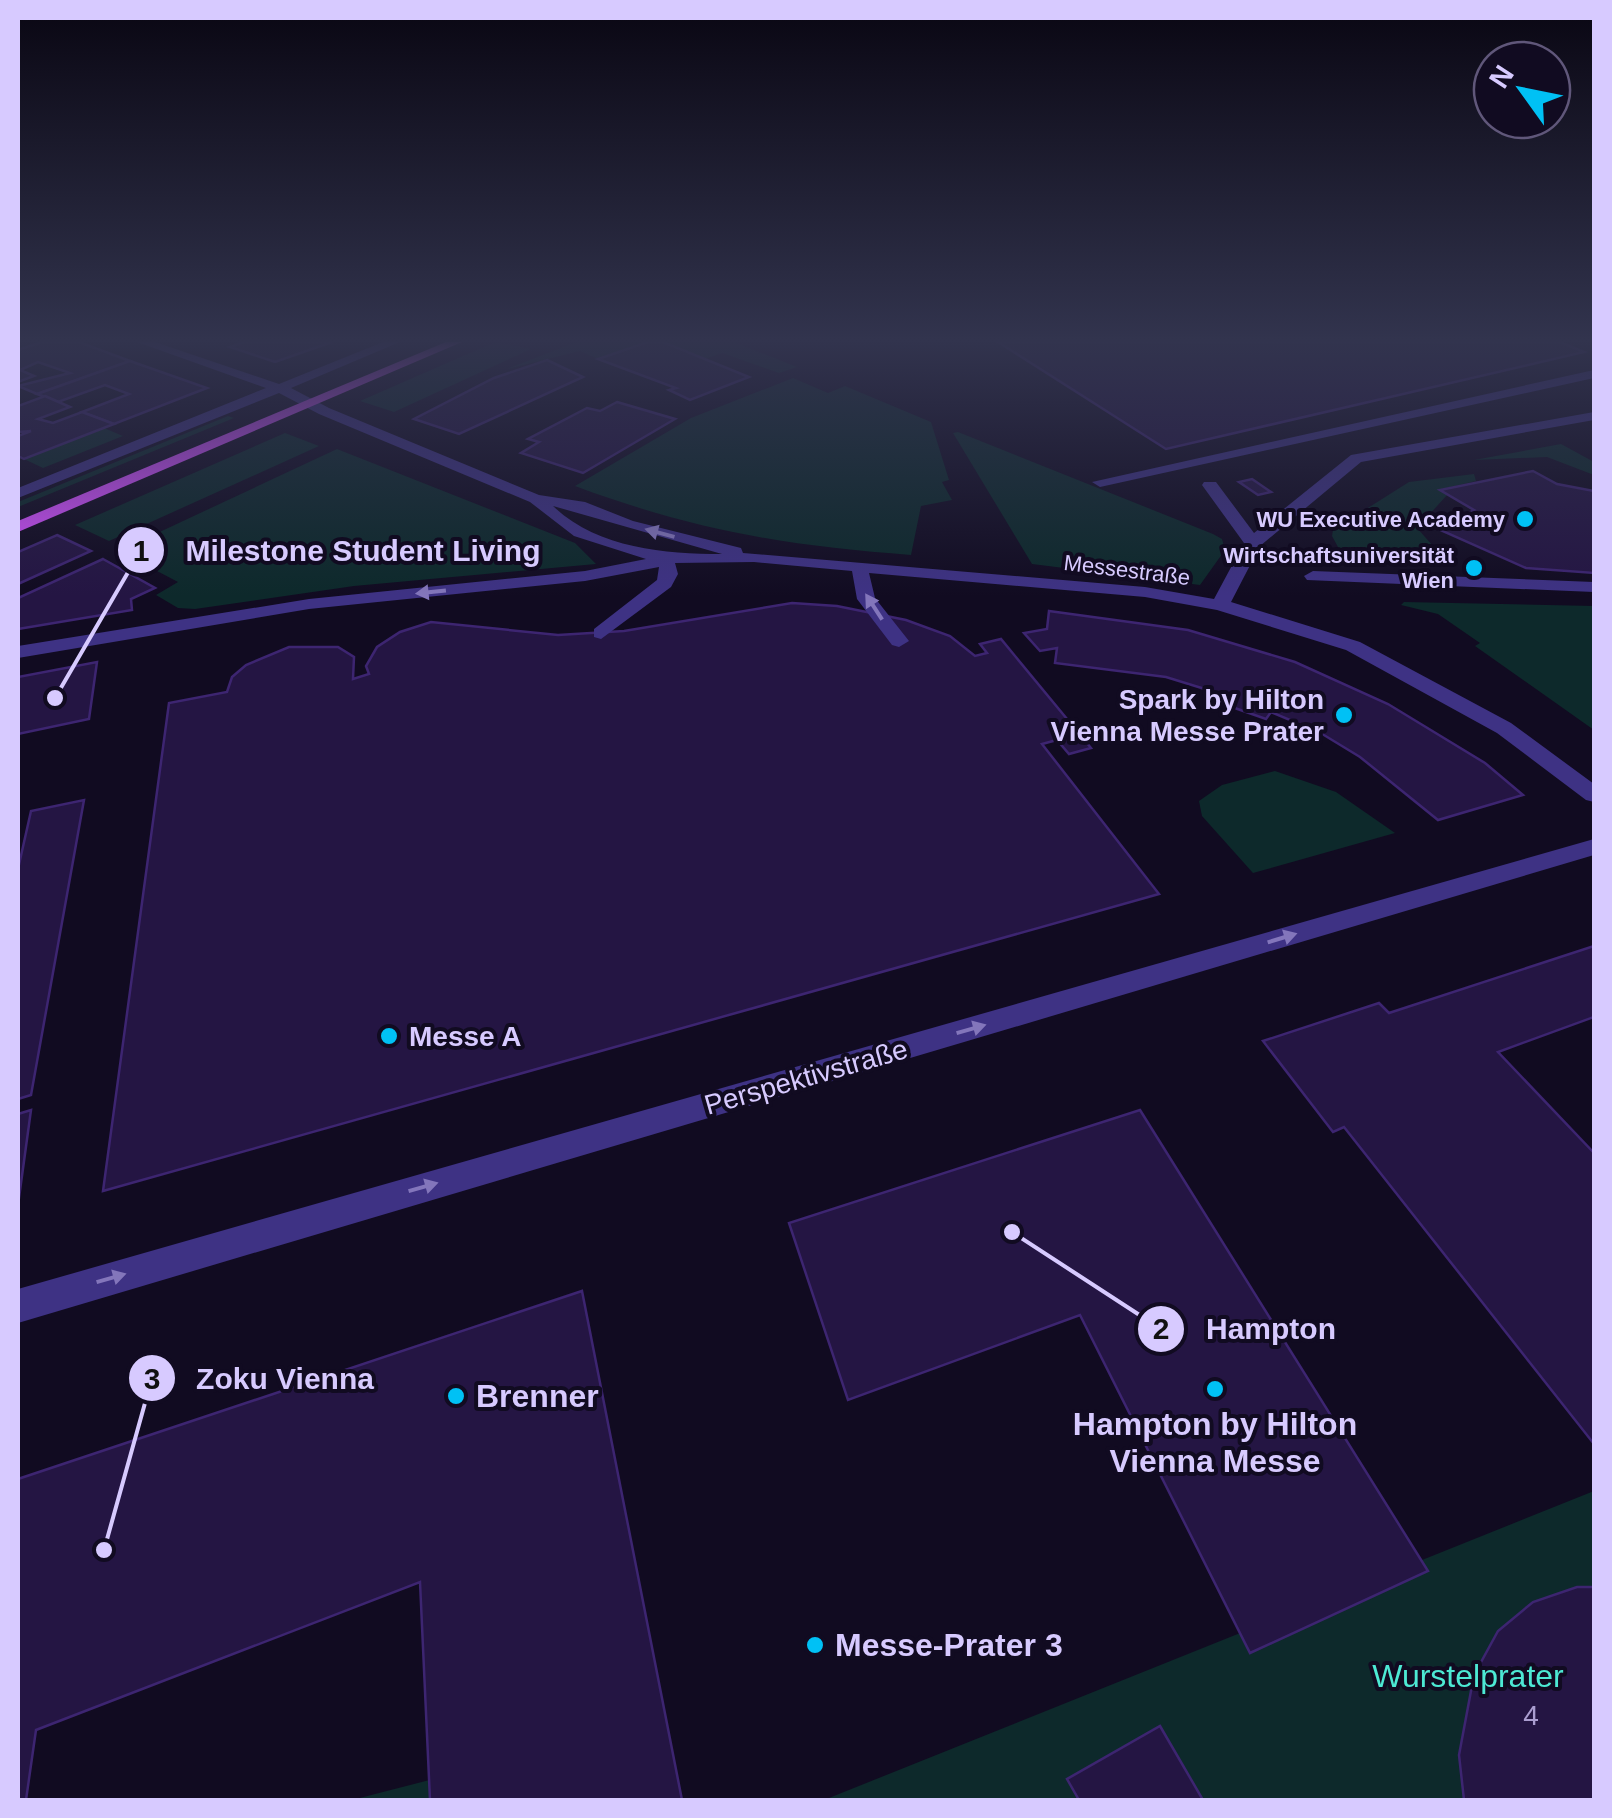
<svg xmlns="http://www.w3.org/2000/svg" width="1612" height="1818" font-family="Arial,sans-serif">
<rect width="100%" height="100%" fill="#110b21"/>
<g fill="#0d292b">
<polygon points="495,342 531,349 394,412 360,401"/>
<polygon points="576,342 648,342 598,359 580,351 507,369"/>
<polygon points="664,342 734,342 797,367 779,373 722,353 705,359"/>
<path d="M793 378 828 393 845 386 931 422 949 480 942 482 952 500 921 506 911 555C787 546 693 530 575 486L691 418Z"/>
<polygon points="228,416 234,418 18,507 18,502"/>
<polygon points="104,428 123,436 43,468 24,459"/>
<polygon points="958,432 1213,534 1222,539 1225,550 1200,585 1032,564 953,433"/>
<polygon points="285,433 319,446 109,541 75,525"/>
<polygon points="1561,444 1594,462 1594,475 1547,457 1474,460"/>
<polygon points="337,449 575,543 596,564 354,586 195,609 178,608 156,595 178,582 119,551"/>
<polygon points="1474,474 1476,481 1442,489 1448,494 1417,528 1449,564 1344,558 1332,536 1333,530 1409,482"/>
<polygon points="1404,602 1594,606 1594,730 1475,646 1480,643 1438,614 1401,605"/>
<polygon points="1275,771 1336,792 1395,833 1253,873 1202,816 1199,801 1222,785"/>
<polygon points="1594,1491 1594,1800 824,1800"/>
<polygon points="542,1751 559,1800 352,1800"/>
</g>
<g fill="#241543" stroke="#3d2571" stroke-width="2.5">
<polygon points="42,342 79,342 130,361 37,394 18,386 70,373 38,362 20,370 34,376 18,382 18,350"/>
<polygon points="244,342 332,342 275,362 230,347"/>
<polygon points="648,342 663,342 749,377 690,400 669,390 676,388 598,359"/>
<polygon points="998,342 1560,342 1584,352 1166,449"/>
<polygon points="547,360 583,377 459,434 414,419 494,378"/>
<polygon points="130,361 207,388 114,424 82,412 129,394 105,385 58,402 37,394"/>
<polygon points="45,396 70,407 38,419 53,423 82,412 114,424 24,459 18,456 18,436 31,431 18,432 18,406"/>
<polygon points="617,402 675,419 583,473 521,453 539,442 528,439 587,408 600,411"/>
<polygon points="1533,471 1557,484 1594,491 1594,573 1526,568 1438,529 1474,510 1440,490"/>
<polygon points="1252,479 1271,492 1258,495 1239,482"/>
<polygon points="57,535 91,551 18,584 18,552"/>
<polygon points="103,559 155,588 131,599 132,610 18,629 18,598"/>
<polygon points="792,603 837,606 906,620 950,636 975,656 987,653 980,644 1001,639 1091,748 1069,754 1057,740 1042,744 1159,894 103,1191 169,703 227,692 232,677 246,665 289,647 338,647 354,657 353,679 369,674 366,666 377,647 400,632 431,622 558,635 624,631"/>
<polygon points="1049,611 1188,630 1295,662 1388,704 1485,763 1523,795 1438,820 1360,757 1319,732 1271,712 1266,719 1229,706 1234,698 1166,677 1055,663 1057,648 1040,651 1024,633 1047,629"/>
<polygon points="97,662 89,719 18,734 18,677"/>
<polygon points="84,800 31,1095 18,1099 18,869 31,811"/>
<polygon points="1594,946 1594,1017 1498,1052 1594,1153 1594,1444 1344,1127 1333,1132 1263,1041 1379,1003 1389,1013"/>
<polygon points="31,1110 18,1205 18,1114"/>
<polygon points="1140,1110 1428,1571 1250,1653 1080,1315 848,1400 789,1223"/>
<polygon points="582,1291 682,1800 430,1800 420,1582 36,1730 26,1800 18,1800 18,1479"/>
<polygon points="1577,1587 1594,1587 1594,1800 1464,1800 1459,1755 1474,1675 1498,1631 1533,1602"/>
<polygon points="1160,1726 1203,1800 1079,1800 1067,1779"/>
</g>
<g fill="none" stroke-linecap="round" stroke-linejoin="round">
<g fill="#3e3284" fill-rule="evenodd">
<path d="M137 342H155L279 384 383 342H400L291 388 329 408 539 495 585 502 633 521 741 548 743 553 1145 587 1214 599 1244 543 1202 485 1204 482H1216L1254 533 1351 455 1594 412V420L1361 462 1260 546 1231 602 1360 642 1511 723 1594 784V802L1586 800 1497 733 1346 650 1217 610 1145 597 869 573 875 598 909 641 899 647 892 645 857 599 852 571 754 562 675 563 678 574 671 587 601 639 594 637V629L657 580 659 567 585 581 309 609 18 658V646L309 599 585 571 646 559 574 536 530 502 319 414 279 393 18 498V488L266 388ZM553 506 722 554C664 554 597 548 553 506Z"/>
<polygon points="1594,370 1594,378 1100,487 1092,482"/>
<polygon points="1313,571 1594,582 1594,592 1307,580 1304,576"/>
<polygon points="1594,839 1594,855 18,1323 18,1289"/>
</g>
<polygon fill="#d251ff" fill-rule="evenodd" points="446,342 462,342 18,532 18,521"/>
</g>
<defs><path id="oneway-solid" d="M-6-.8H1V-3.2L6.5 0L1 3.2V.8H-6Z" transform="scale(2.5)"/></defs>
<g fill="#8376bb">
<use href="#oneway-solid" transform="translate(660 533) rotate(-165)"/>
<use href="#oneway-solid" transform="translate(431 592) rotate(174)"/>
<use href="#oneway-solid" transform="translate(874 607) rotate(-123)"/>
<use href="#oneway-solid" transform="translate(1282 938) rotate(-17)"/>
<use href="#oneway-solid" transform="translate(971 1029) rotate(-16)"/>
<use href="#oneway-solid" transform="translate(423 1187) rotate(-16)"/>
<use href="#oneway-solid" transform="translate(111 1278) rotate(-16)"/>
</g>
<linearGradient id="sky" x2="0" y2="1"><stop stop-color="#090612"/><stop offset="0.57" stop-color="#32344e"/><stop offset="1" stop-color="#32344e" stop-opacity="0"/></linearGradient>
<rect width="1612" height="596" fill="url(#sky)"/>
<g fill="#00c1f5" stroke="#110b21" stroke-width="4">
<circle cx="1525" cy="519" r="10"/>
<circle cx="1474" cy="568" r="10"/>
<circle cx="1344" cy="715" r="10"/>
<circle cx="389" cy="1036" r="10"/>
<circle cx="1215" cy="1389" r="10"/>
<circle cx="456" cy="1396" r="10"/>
<circle cx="815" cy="1645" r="10"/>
</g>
<g text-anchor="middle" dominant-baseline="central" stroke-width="8" stroke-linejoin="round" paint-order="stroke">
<g font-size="22" font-weight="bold" fill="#d7caff" stroke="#110b21" text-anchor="end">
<text x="1505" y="519">WU Executive Academy</text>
<text x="1454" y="555">Wirtschaftsuniversität<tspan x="1454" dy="25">Wien</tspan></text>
</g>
<g font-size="22" fill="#d7caff" stroke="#110b21">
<text transform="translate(1127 570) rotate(7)">Messestraße</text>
</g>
<g font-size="28" font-weight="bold" fill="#d7caff" stroke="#110b21" text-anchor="end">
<text x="1324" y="699">Spark by Hilton<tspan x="1324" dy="32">Vienna Messe Prater</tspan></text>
<text x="409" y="1036" text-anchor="start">Messe A</text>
</g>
<g font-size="28" fill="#d7caff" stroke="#110b21">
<text transform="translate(806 1077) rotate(-16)">Perspektivstraße</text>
</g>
<g font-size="28" fill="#aa9dd0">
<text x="1531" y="1715">4</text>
</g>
<g font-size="32" font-weight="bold" fill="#d7caff" stroke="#110b21" text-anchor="start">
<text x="476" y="1396">Brenner</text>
<text x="1215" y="1424" text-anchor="middle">Hampton by Hilton<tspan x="1215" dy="37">Vienna Messe</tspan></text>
<text x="835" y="1645">Messe-Prater 3</text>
</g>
<g font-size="32" fill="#4de9d4" stroke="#110b21">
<text x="1468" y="1676">Wurstelprater</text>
</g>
</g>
<path fill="none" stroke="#d7caff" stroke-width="4" d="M55 698L141 550M1012 1232L1161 1329M104 1550L152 1378"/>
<g fill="#d7caff" stroke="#110b21" stroke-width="4">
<circle cx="55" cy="698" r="10"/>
<circle cx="1012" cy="1232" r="10"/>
<circle cx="104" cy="1550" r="10"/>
<circle cx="141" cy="550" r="25"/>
<circle cx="1161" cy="1329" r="25"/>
<circle cx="152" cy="1378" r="25"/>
</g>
<g font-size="30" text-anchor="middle" font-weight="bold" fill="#111">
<text x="141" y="561">1</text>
<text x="1161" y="1339">2</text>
<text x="152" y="1389">3</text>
</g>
<g font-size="30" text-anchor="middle" font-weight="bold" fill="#d7caff" stroke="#110b21" stroke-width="8" stroke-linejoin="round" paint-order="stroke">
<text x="363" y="561">Milestone Student Living</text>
<text x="1271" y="1339">Hampton</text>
<text x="285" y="1389">Zoku Vienna</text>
</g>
<rect width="1612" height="1818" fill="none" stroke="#d7caff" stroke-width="40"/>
<g transform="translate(1522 90) rotate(303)"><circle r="48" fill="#110b21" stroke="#60577a" stroke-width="2.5"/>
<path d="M0-8L18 38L0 25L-18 38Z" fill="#00c1f5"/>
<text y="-15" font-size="28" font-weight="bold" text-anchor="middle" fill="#d7caff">N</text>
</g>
</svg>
